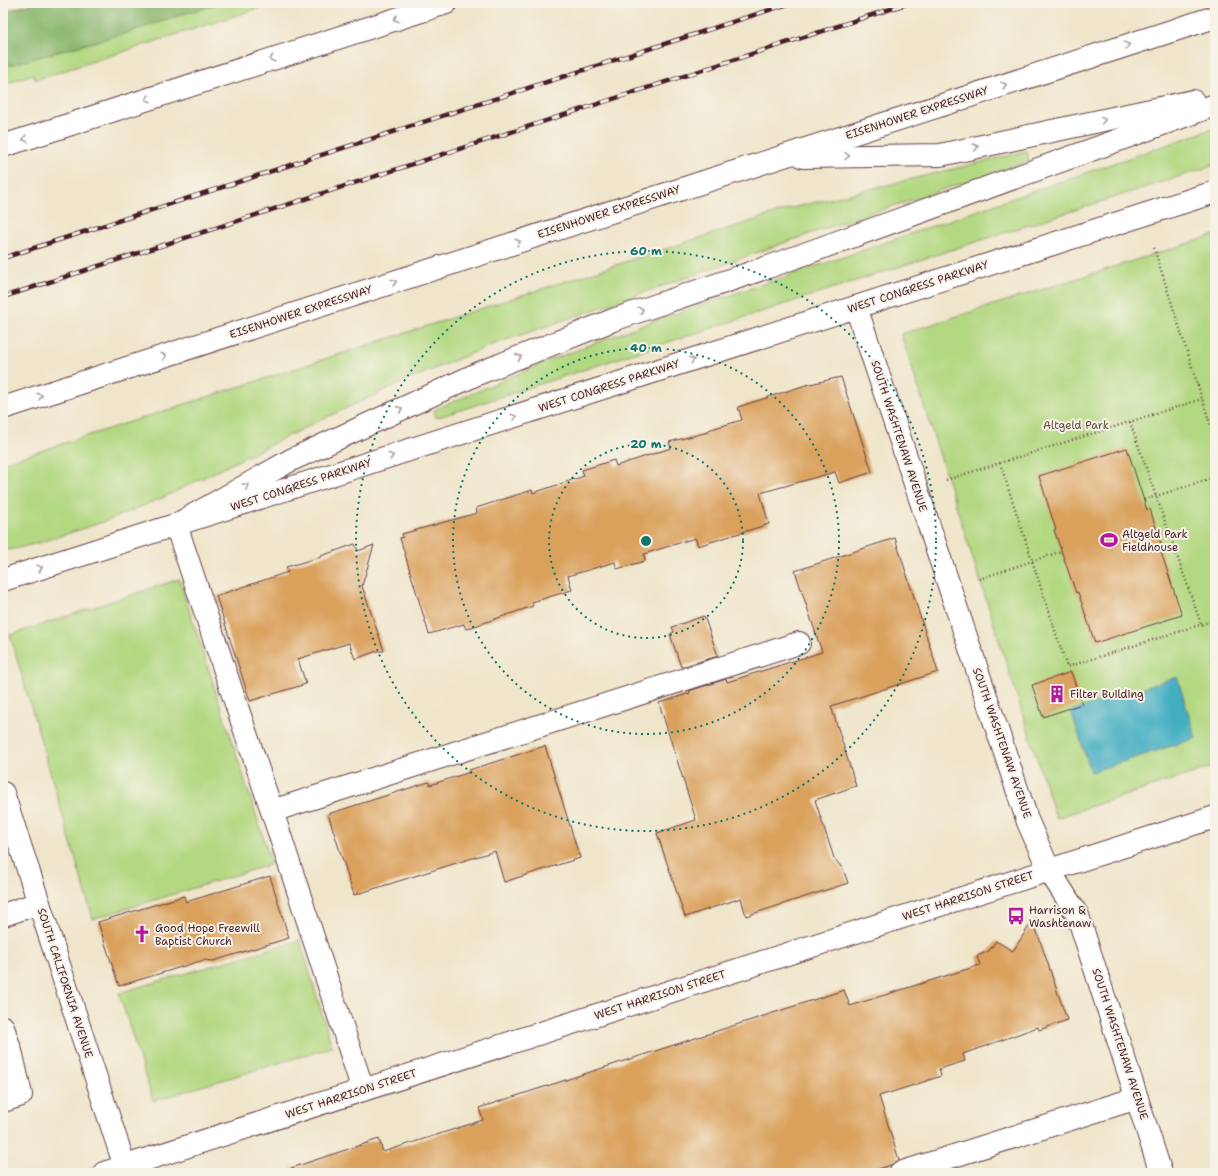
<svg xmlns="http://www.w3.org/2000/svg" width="1218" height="1176" font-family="'Shantell Sans',sans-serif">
<rect width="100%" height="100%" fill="#f7f3e8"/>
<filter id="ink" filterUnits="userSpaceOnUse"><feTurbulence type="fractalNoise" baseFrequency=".025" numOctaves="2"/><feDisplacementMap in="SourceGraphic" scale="8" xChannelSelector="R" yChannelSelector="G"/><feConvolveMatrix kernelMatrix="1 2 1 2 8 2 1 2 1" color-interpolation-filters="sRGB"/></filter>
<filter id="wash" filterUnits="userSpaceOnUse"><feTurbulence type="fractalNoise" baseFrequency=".012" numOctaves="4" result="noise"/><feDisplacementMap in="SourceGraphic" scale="16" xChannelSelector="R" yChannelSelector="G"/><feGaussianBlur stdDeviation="0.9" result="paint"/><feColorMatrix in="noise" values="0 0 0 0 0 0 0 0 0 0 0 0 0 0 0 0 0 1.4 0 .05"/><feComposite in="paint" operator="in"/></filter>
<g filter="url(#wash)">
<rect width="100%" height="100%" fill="#efe5ca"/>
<g fill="#b2d881" stroke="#7e7c56">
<polygon points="38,3 275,3 35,80 33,74 3,85 3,12 24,6"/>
<polygon points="1215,128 1215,165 920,260 436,418 434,410 543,363 642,325 823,264"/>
<polygon points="1027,151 1029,161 815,232 614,303 492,345 405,381 327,417 162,498 106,521 42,542 10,550 3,549 3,463 792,208"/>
<polygon points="1215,235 1215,766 1056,818 901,334"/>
<polygon points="179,579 272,864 93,919 10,635"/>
<polygon points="300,940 332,1047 153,1101 119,993"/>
</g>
<polygon fill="#8db86f" stroke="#6c6c4d" points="38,3 222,3 187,13 123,34 3,67 3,12 24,6"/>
<polygon fill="#43aec2" stroke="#466676" points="1177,677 1196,738 1091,772 1071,711"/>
<g id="blocks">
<g fill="#daa15d">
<polygon points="841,377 872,472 839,483 835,472 760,493 769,524 698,546 695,538 644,554 645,561 617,569 615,562 568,576 572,590 532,602 533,606 466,629 464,624 429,634 400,538 403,537 402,534 477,513 476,508 532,490 533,493 584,476 582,470 614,460 616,466 671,448 669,442 708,432 708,430 742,420 738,407 806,385"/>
<polygon points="1127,448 1147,510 1150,509 1163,550 1161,552 1182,615 1095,643 1078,592 1076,593 1054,530 1056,530 1039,476"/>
<polygon points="895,538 938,672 831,706 856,786 815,800 834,858 843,869 848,883 746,916 741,898 685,917 657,833 696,820 659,703 690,693 689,691 726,679 727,682 822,652 795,571"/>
<polygon points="355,544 358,551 374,545 362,586 384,651 377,651 355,659 349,643 298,659 306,684 250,701 216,596 288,572 286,567 321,557 321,556"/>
<polygon points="704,616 718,656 681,667 670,634 674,632 672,627"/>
<polygon points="1071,672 1082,704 1043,717 1032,685"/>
<polygon points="545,746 580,858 504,882 495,851 354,895 328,814 429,782 430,785 470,772 469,770"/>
<polygon points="270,876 289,938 213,961 204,960 119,986 98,922 184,896 186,902"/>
<polygon points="1033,920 1067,1020 1039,1030 1038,1027 963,1054 965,1061 939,1069 941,1076 908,1087 879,1096 899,1160 891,1165 865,1173 292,1173 291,1168 379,1139 383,1152 483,1120 479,1108 844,990 850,1006 980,965 977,956 989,951 996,941 1013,951"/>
</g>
</g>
</g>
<g filter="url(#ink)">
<use href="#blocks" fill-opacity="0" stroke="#633d43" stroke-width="1"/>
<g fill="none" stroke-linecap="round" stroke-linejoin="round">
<g stroke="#633d43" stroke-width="24">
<g id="minor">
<polyline points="856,307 1028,822 1049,870 1078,916 1161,1173"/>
<polyline points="176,525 272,811 363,1090"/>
<polyline points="3,580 1215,192"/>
<polyline points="272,811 799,643"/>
<polyline points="3,915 39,903"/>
<polyline points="3,1027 12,1055 21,1095 3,1101"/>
<polyline points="104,1173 1215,817"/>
<polyline points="900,1173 1137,1098"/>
</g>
</g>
<g stroke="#633d43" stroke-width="24">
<polyline id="major" points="3,793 127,1173"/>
</g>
<g stroke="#633d43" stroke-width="24">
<g id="highway">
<polyline points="3,146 446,3"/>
<polyline points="803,157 940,155 1193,101"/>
<polyline points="3,408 1215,17"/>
<polyline points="176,525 291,460 477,374 613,320 774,265 1215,105"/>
</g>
</g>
<g stroke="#633d43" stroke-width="2.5" stroke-dasharray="1 3" stroke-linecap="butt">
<polyline points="1154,248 1215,439"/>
<polyline points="1130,422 1201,624"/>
<polyline points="1000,463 1067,667 1215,620"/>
<polyline points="946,480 1202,399"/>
<polyline points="1144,500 1215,477"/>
<polyline points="979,579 1062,551"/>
</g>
<use href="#minor" stroke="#fff" stroke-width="22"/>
<use href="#major" stroke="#fff" stroke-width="22"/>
<use href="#highway" stroke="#fff" stroke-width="22"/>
<g stroke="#4a1f2b" stroke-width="4.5">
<g id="rail">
<polyline points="3,258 791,3"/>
<polyline points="3,297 909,3"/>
</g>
</g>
<use href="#rail" stroke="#f7f3e8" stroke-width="3" stroke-dasharray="9" stroke-linecap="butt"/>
</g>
<defs><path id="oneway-chevron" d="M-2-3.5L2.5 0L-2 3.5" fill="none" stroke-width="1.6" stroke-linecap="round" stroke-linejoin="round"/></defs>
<g stroke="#ae9aa0">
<use href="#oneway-chevron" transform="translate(396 19) rotate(162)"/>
<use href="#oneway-chevron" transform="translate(1127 45) rotate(-18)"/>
<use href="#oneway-chevron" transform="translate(272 59) rotate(162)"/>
<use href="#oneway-chevron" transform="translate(1004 85) rotate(-18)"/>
<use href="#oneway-chevron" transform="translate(148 99) rotate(162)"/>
<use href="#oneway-chevron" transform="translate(1103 120) rotate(-12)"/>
<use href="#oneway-chevron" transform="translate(25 139) rotate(162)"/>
<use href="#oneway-chevron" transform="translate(976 147) rotate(-12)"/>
<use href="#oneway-chevron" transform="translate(847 156) rotate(-1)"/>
<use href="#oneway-chevron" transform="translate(518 242) rotate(-18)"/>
<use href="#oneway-chevron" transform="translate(394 282) rotate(-18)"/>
<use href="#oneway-chevron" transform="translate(641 310) rotate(-19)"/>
<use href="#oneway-chevron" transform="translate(164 356) rotate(-18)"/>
<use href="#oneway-chevron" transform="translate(519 357) rotate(-22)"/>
<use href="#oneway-chevron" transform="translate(692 360) rotate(-18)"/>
<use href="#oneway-chevron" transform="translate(40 396) rotate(-18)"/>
<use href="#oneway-chevron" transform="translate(400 409) rotate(-25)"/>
<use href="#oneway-chevron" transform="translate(514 417) rotate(-18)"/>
<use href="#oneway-chevron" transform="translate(391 456) rotate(-18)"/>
<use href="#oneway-chevron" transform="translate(246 486) rotate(-29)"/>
<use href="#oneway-chevron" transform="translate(40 568) rotate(-18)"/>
</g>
</g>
<g fill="none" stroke="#0f766e" stroke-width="2" stroke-dasharray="2 4">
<circle cx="646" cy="541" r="97"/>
<circle cx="646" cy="541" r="193"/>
<circle cx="646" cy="541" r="290"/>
</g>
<defs>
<g id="stadium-bare" transform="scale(1.38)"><path d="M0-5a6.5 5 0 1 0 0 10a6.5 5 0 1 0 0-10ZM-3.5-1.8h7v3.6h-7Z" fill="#b5179e" stroke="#f7f3e8" stroke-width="2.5" paint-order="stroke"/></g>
<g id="building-bare" transform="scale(1.38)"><path d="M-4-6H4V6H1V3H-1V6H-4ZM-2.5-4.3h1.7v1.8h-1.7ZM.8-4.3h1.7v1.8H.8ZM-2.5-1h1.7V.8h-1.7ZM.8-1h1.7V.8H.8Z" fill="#b5179e" stroke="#f7f3e8" stroke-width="2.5" paint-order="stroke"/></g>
<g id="bus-bare" transform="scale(1.38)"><path d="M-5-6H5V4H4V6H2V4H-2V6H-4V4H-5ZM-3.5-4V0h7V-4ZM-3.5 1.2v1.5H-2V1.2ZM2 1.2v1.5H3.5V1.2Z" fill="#b5179e" stroke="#f7f3e8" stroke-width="2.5" paint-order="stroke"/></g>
<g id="church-bare" transform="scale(1.38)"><path d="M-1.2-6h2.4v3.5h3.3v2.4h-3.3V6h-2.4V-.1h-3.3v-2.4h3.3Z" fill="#b5179e" stroke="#f7f3e8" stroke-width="2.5" paint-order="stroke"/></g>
</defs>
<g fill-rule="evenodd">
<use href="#stadium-bare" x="1109" y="540"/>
<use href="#building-bare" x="1057" y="694"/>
<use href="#bus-bare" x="1016" y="916"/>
<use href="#church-bare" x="142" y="934"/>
</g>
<g text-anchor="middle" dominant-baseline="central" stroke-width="4" stroke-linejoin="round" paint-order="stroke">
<g font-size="11" fill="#4a1f2b" stroke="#f7f3e8">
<text transform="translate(917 113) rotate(-18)">EISENHOWER EXPRESSWAY</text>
<text transform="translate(609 212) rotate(-18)">EISENHOWER EXPRESSWAY</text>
<text transform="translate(918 287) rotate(-18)">WEST CONGRESS PARKWAY</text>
<text transform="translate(301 312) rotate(-18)">EISENHOWER EXPRESSWAY</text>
<text transform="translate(609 386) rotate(-18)">WEST CONGRESS PARKWAY</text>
<text transform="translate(899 436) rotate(72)">SOUTH WASHTENAW AVENUE</text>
<text transform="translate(301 485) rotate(-18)">WEST CONGRESS PARKWAY</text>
<text transform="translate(1002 743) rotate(71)">SOUTH WASHTENAW AVENUE</text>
<text transform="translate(968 896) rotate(-18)">WEST HARRISON STREET</text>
<text transform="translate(65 983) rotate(72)">SOUTH CALIFORNIA AVENUE</text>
<text transform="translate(660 995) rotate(-18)">WEST HARRISON STREET</text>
<text transform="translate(1120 1044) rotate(72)">SOUTH WASHTENAW AVENUE</text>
<text transform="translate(351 1094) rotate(-18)">WEST HARRISON STREET</text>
</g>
<g font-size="11" fill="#644d40" stroke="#f7f3e8">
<text x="1076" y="425">Altgeld Park</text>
</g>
<g font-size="11" fill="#4a1f2b" stroke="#f7f3e8" text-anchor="start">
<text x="1122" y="534">Altgeld Park<tspan x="1122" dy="13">Fieldhouse</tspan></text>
<text x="1070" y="694">Filter Building</text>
<text x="1029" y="910">Harrison &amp;<tspan x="1029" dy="13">Washtenaw</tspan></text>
<text x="155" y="928">Good Hope Freewill<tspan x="155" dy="13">Baptist Church</tspan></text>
</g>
</g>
<circle cx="646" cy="541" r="6" fill="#0f766e" stroke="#f7f3e8" stroke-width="2"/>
<g font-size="12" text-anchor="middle" font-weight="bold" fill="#0f766e" stroke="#f7f3e8" stroke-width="4" stroke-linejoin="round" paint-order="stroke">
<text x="646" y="255">60 m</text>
<text x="646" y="352">40 m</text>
<text x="646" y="448">20 m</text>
</g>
<rect width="1218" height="1176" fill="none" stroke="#f7f3e8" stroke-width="16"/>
</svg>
